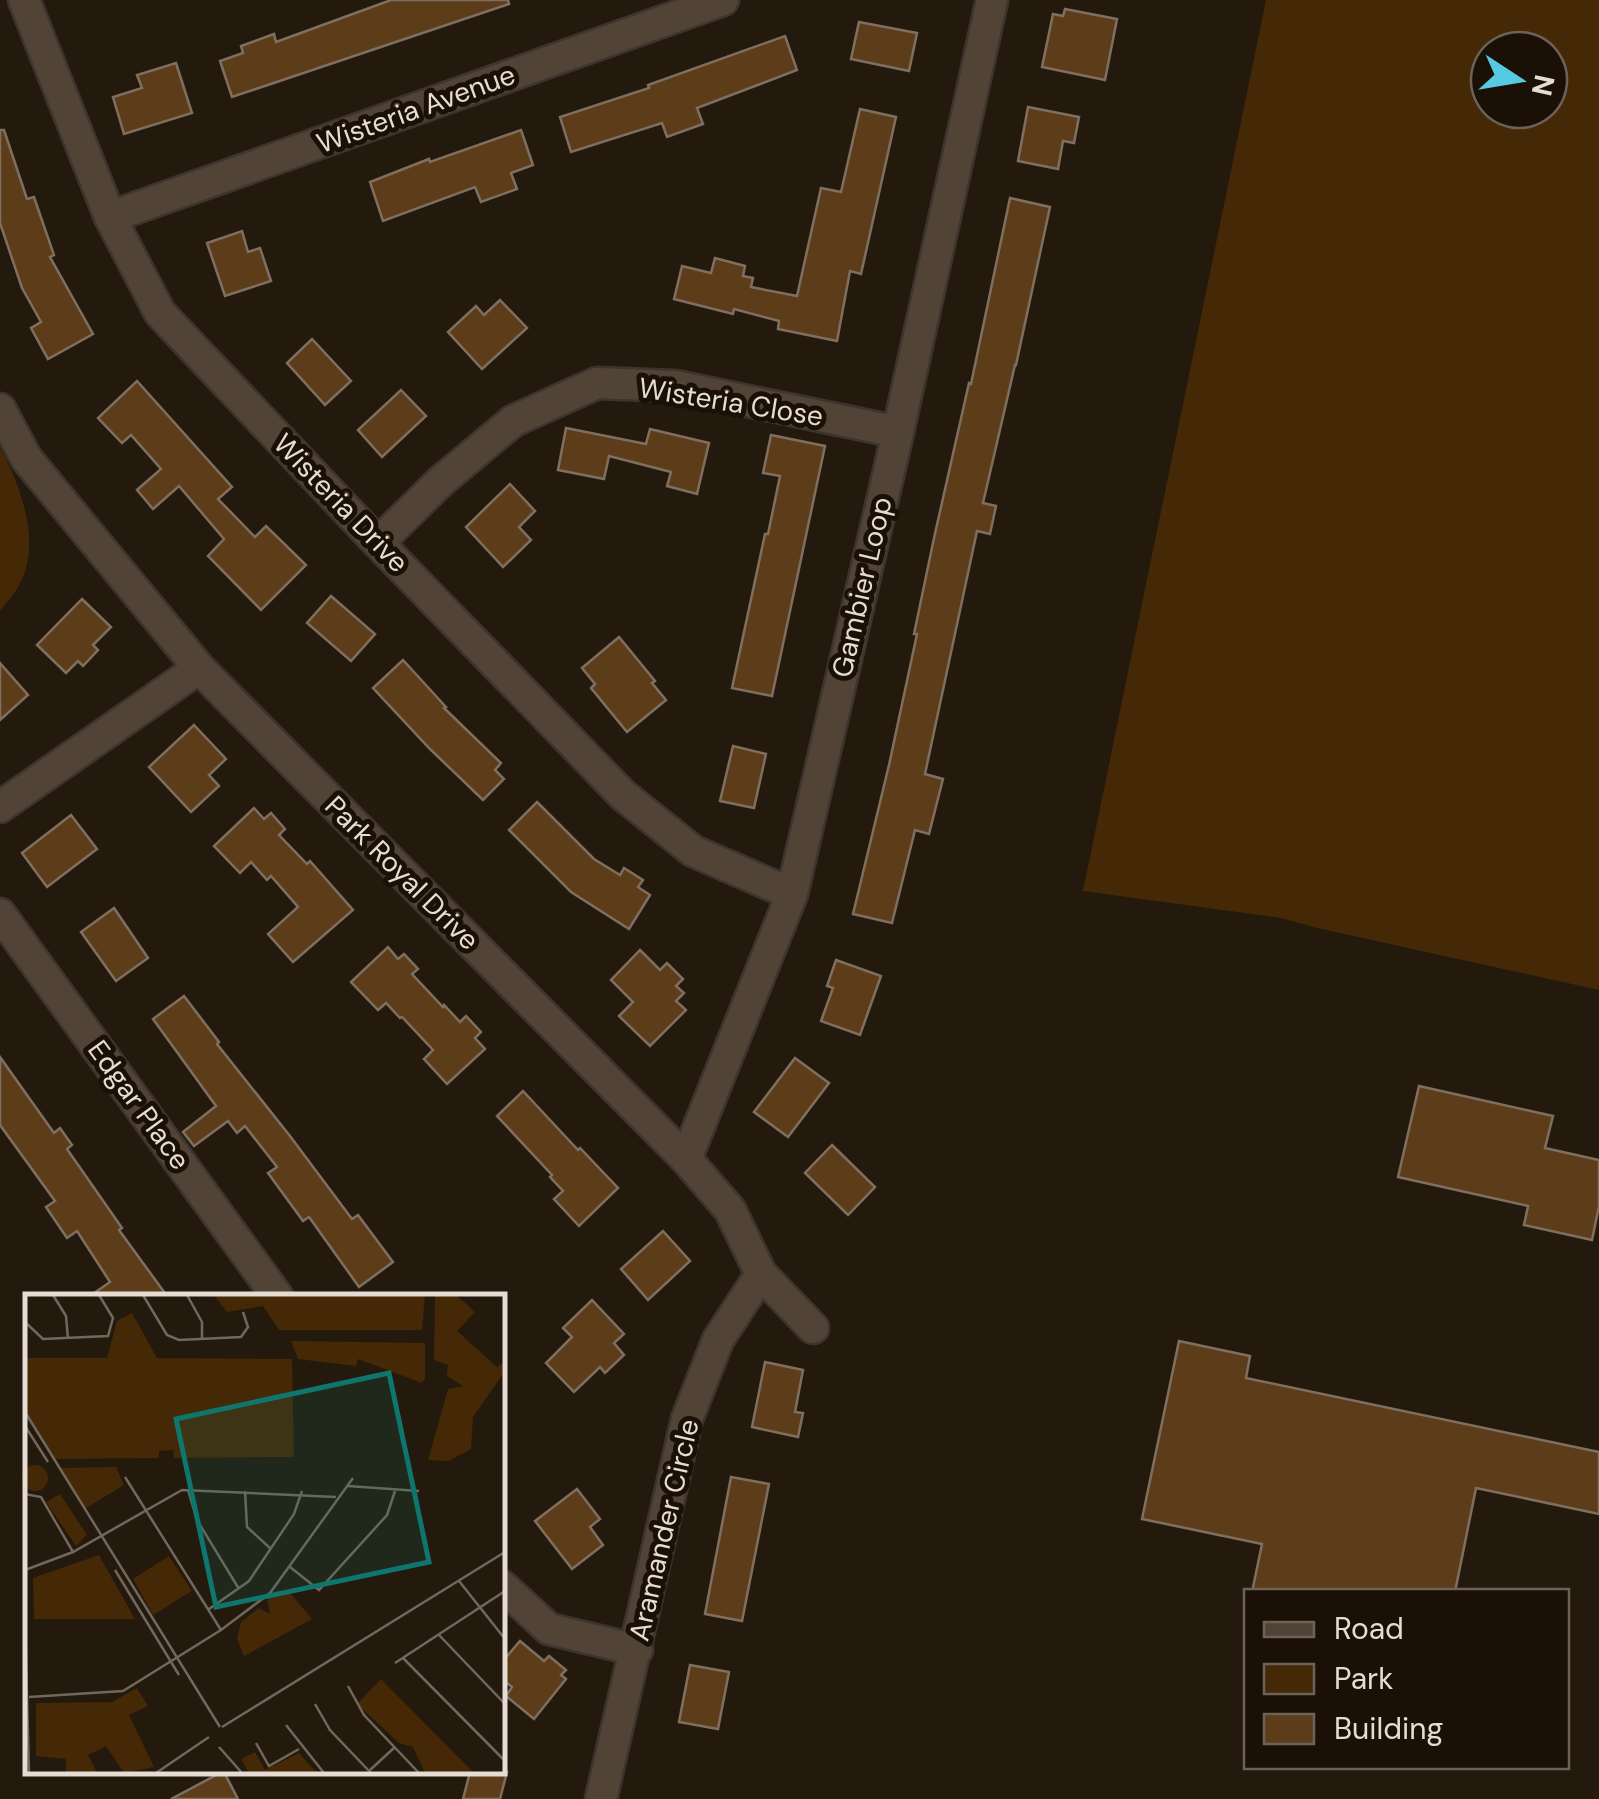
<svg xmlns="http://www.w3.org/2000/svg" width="1599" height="1799" font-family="'DM Sans',sans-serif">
<rect width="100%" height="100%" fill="#24190d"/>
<g fill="#452806" fill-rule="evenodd">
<path d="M1266 0H1599V990L1317 928 1281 918 1083 891ZM1489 50H1549V110H1489Z"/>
<path d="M0 447C20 485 43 544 19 585 14 595 6 603 0 611Z"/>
</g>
<g fill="#5d3d19" stroke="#7e6f61" stroke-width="2.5">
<polygon points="391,0 508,0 509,4 232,97 220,61 243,53 241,46 274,34 276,42"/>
<polygon points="1065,9 1117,19 1105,80 1042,67 1053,14 1063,16"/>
<polygon points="859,22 917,33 909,71 851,59"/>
<polygon points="785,36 797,70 697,108 703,124 667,137 662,123 571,152 560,117 649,88 648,85"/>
<polygon points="176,63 192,113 124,134 113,97 142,88 137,75"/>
<polygon points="1028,107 1079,117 1074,143 1063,141 1058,169 1018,161"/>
<polygon points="860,109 896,117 861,274 850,271 837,341 778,329 779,321 734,309 733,314 674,299 682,266 711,273 715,258 745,266 743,276 753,278 751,287 797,296 821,188 841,192"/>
<polygon points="0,130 4,130 27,199 34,197 54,255 50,257 93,334 48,359 31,328 41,322 22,288 0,223"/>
<polygon points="521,130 533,165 511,173 517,189 481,202 475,187 383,221 370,182 429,159 430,162"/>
<polygon points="1010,198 1050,207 1016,365 1015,365 983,503 996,506 990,534 977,531 925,774 943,779 929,834 915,830 892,923 853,914 889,765 917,634 914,634 934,538 969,383 971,384"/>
<polygon points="242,231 248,252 260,248 271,281 225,296 207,243"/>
<polygon points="500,300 527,328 482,369 448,332 476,306 484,315"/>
<polygon points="312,339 351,381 325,405 287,363"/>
<polygon points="137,381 232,487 218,499 255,537 266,526 306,565 261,610 208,556 224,539 179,486 153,509 137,490 161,469 131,435 122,443 98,418"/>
<polygon points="401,390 426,416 382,457 358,430"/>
<polygon points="566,428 646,444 650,429 709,443 697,494 667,486 671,472 609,456 604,479 558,470"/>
<polygon points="771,435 825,446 772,696 732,688 765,534 768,534 780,476 763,473"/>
<polygon points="510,484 535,511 519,527 531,540 503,567 466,527"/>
<polygon points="331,596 375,634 351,661 307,623"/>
<polygon points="82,599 111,627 93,645 98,650 83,666 78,661 66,673 37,645"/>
<polygon points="619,637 655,681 652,683 666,700 627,732 591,688 595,684 582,668"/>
<polygon points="403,660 446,707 444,708 501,763 495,770 504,779 483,800 430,749 373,688"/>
<polygon points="0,663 28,695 0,720"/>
<polygon points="194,725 226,759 209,775 219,786 191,812 149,767"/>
<polygon points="733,746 766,754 754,808 720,801"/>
<polygon points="537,802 594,859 620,875 624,868 643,880 638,887 650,895 629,929 571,892 509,830"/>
<polygon points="254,808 264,819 271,813 285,829 279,835 307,864 310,861 353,910 293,962 268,934 298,907 271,876 267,880 251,862 240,873 214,846"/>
<polygon points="71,815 97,849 47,887 22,853"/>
<polygon points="114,908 148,958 116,981 81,932"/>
<polygon points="388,947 398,959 404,954 418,969 412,974 443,1007 444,1005 460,1022 466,1016 481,1032 475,1038 485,1049 447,1084 424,1059 433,1050 402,1017 400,1018 386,1003 378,1010 351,982"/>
<polygon points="640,950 660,970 667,963 683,979 676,986 684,993 676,1001 686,1010 650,1046 619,1016 633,1002 611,980"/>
<polygon points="836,960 881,976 860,1035 821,1021 833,988 827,986"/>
<polygon points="184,996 219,1042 217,1044 290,1136 352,1219 358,1215 393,1262 359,1287 309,1217 303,1221 268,1173 277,1167 245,1126 237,1133 228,1121 194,1146 183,1132 216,1106 153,1019"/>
<polygon points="0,1057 54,1133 60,1128 72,1145 67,1149 122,1228 119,1230 167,1296 90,1296 110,1282 77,1231 67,1238 46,1207 55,1201 0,1125"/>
<polygon points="795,1058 829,1083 788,1137 754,1112"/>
<polygon points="1419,1086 1553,1116 1545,1148 1599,1160 1599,1206 1592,1240 1524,1225 1528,1206 1398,1177"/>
<polygon points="523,1091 578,1150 580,1148 618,1188 579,1226 554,1199 563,1191 550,1177 552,1175 497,1116"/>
<polygon points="832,1145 875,1187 848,1215 805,1173"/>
<polygon points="663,1231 690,1261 648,1300 621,1269"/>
<polygon points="592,1300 624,1334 614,1343 624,1355 605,1373 600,1367 574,1392 546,1363 572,1337 563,1328"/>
<polygon points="1179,1341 1250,1356 1246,1378 1599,1452 1599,1514 1476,1488 1455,1592 1252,1592 1262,1544 1142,1519"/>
<polygon points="765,1362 803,1370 795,1412 803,1413 798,1437 752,1427"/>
<polygon points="731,1477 769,1484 742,1621 705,1614"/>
<polygon points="577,1489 600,1519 590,1527 603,1545 572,1569 535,1521"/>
<polygon points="520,1641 544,1661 549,1656 566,1670 561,1675 566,1679 534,1719 506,1696 512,1687 502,1679 502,1662"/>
<polygon points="690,1665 729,1672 718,1729 679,1722"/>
<polygon points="224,1772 238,1799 171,1799 222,1772"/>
<polygon points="470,1772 507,1772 500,1799 463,1799"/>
</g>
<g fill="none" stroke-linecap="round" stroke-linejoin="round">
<g stroke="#3d342f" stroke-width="35">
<g id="minor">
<polyline points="24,0 110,217 160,313 378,543 623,795 693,851 792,894"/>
<polyline points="110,217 723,0"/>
<polyline points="0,409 26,458 199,668 686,1159 730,1210 761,1274 813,1328"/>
<polyline points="378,543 440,482 513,421 597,383 675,386 898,432"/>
<polyline points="0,807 199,668"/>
<polyline points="0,914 277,1296"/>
<polyline points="686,1159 792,894 898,432 992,0"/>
<polyline points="502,1586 549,1629 637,1650"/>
<polyline points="601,1799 687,1419 718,1340 761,1274"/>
</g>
</g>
<use href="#minor" stroke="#514437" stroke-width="30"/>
</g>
<g text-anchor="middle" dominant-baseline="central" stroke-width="10" stroke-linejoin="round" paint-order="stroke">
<g font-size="28" fill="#e5dcd4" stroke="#1b1005">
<text transform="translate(416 109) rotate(-20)">Wisteria Avenue</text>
<text transform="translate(731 402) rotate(9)">Wisteria Close</text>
<text transform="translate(341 503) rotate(46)">Wisteria Drive</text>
<text transform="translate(862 587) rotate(-77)">Gambier Loop</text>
<text transform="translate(402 873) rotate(45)">Park Royal Drive</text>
<text transform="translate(139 1105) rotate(54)">Edgar Place</text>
<text transform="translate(664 1530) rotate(-77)">Aramander Circle</text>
</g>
</g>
<g transform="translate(25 1294)">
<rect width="480" height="480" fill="#24190d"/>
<path d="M189 1H400L397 36H254L238 12 202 18ZM410 1H431L450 18 432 37 472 73 480 67V77L448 123 446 155 424 167 403 166 423 95 438 92 422 82 423 71 409 66ZM107 19 132 64 267 65 269 163 149 164 148 156 134 157V164L28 165 0 117V64H82L92 27ZM266 47 400 49V84L397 89 333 65 331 72 273 65ZM-3 184a13 13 0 1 1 26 0a13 13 0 1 1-26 0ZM91 173 99 191 61 214 35 174ZM35 200 62 241 51 252 21 208ZM74 261 110 325H9L8 284ZM144 262 167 297 128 321 108 285ZM252 297 265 299 287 325 219 362 212 344 216 328 234 314 245 320 242 306ZM356 385 449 479H400L388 453 374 449 332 410ZM112 394 123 412 104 421 129 473 99 479 81 452 63 461 72 479H41V465L11 462V409L87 408ZM230 458 240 476 274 459 292 479H224L216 465Z" fill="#452806"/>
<path fill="none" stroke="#71675d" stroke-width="2.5" d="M28 1 41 22 43 45M118 1 142 41 154 46 216 43 223 33 218 18M162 1 177 28V46M0 28 18 45 83 42 88 24 74 1M0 118 195 433M0 132 23 168M100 183 196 336M323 192 394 197M163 196 172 226 214 295M220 197 222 233 246 255M0 200 16 203 48 258M265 273 294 296 362 221 370 197M0 276 48 258 157 196 311 203M90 276 154 381M434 287 480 345M184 315 224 287 269 220 277 197M0 324 4 479M414 341 480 410M378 364 480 467M370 369 480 297M323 392 339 421 394 479M4 403 98 397 196 336 245 299 328 184M290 410 305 436 346 479M261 431 299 479M197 433 480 258M231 449 244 472 274 455M194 453 217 479M345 476 370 453M131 479 184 443"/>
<path fill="#0f766e" fill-opacity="0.15" stroke="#0f766e" stroke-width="5" d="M364 79 404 268 191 313 151 125Z"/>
<rect width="480" height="480" fill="none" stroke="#e5dcd4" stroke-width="5"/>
</g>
<rect x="1244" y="1589" width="325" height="180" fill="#1b1005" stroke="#6c6258" stroke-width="2.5"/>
<rect x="1264" y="1622" width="50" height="15" fill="#514437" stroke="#6c6258" stroke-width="2.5"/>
<text x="1334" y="1639" font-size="30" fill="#e5dcd4">Road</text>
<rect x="1264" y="1664" width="50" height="30" fill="#452806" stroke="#6c6258" stroke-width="2.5"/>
<text x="1334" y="1689" font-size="30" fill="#e5dcd4">Park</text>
<rect x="1264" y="1714" width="50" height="30" fill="#5d3d19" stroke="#6c6258" stroke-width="2.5"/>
<text x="1334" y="1739" font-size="30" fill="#e5dcd4">Building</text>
<g transform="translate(1519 80) rotate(102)"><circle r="48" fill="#1b1005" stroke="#6c6258" stroke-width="2.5"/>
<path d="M0-8L18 38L0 25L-18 38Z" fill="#55cae0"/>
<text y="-15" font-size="28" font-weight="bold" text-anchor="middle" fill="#e5dcd4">N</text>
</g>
</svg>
